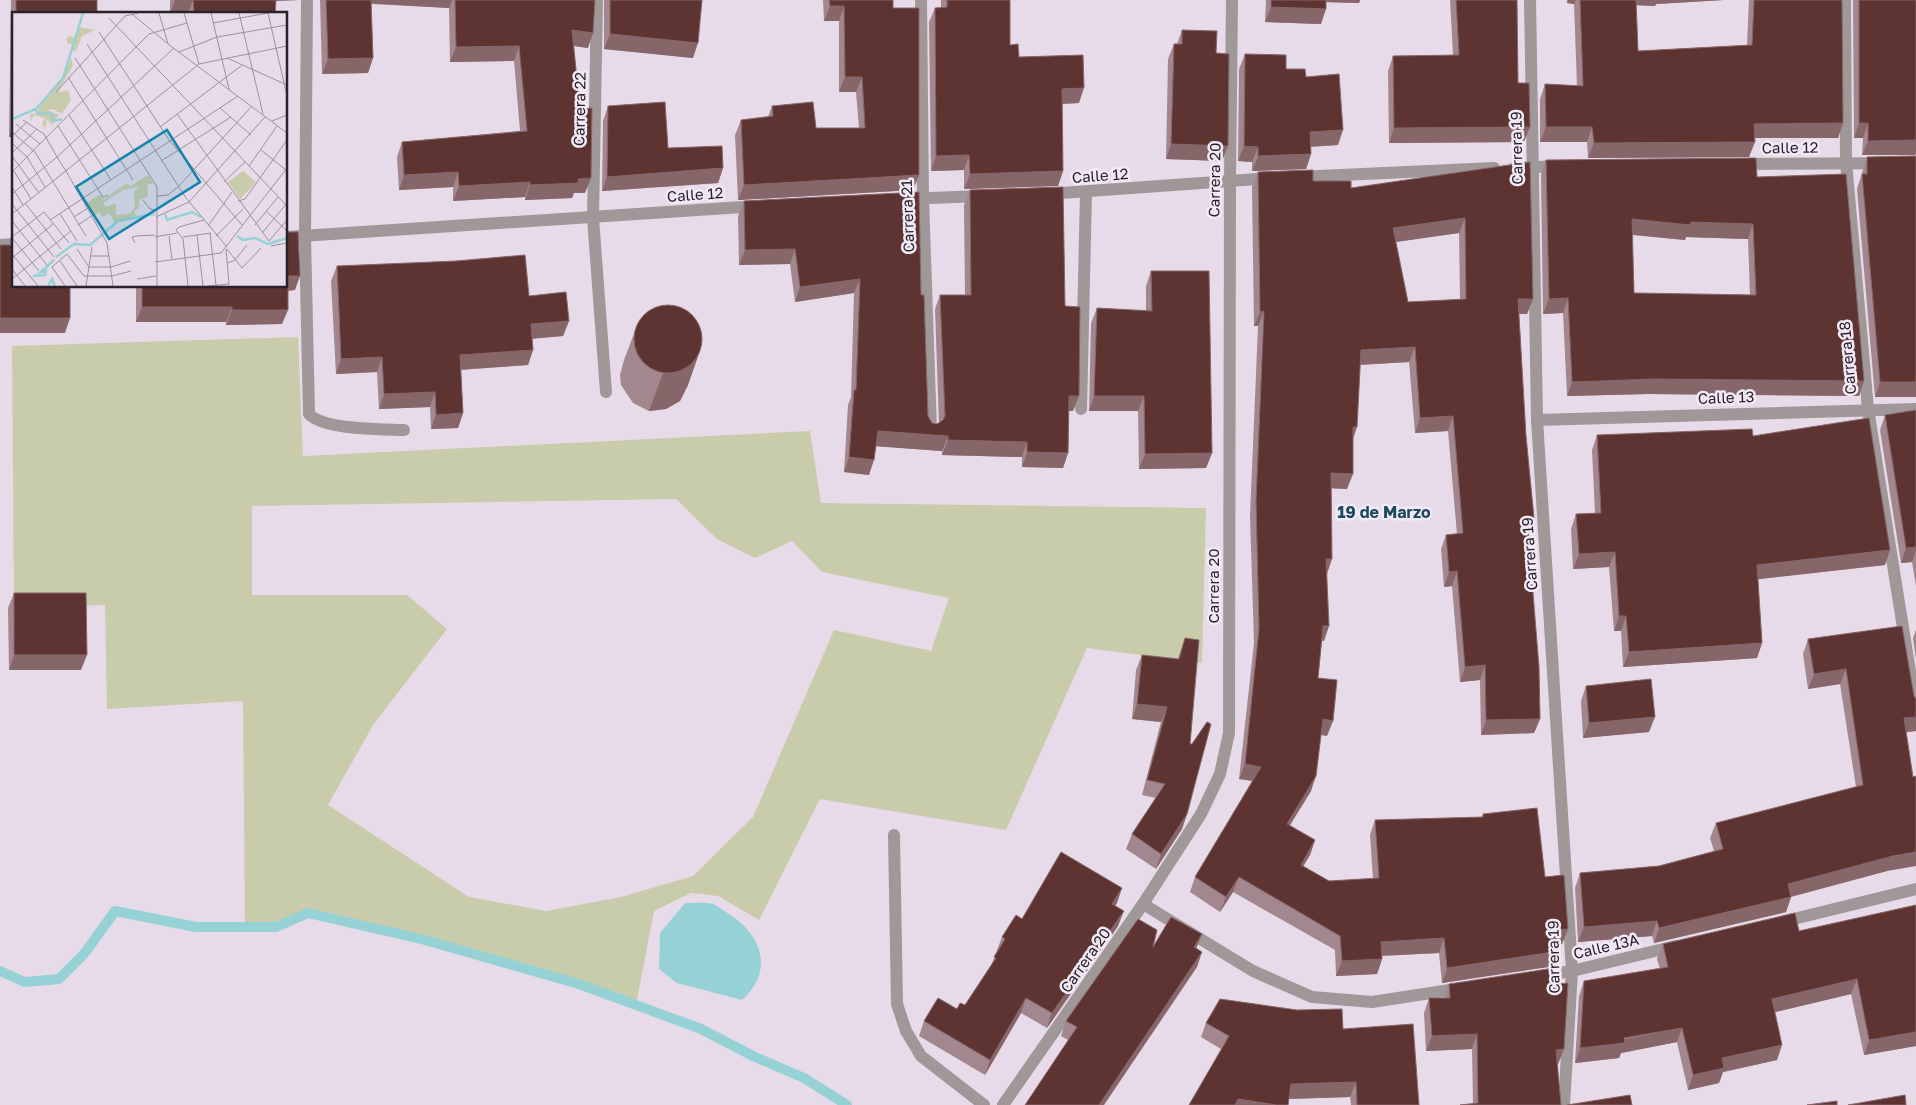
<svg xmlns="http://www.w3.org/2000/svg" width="1916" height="1105" font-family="'Golos Text',sans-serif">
<rect width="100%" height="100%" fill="#e7dbe9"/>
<path fill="#c9ccaa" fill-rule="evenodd" d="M298 337 303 456 810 431 821 503 1206 508 1202 663 1087 648 1006 830 820 799 759 920 718 896 691 893 654 911 636 1005 579 984 425 940 309 913 276 927 245 926 243 701 107 709 105 605 14 608 12 346ZM676 499 717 539 755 558 792 541 822 572 949 598 931 651 834 630 753 817 693 876 621 897 546 911 469 897 328 805 373 725 447 629 407 595H252V506Z"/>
<path fill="#96d2d5" d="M685 903C694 903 705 902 713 904 718 906 724 911 729 914 763 936 774 971 742 1000L677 983 659 969 660 933Z"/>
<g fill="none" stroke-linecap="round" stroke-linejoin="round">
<polyline stroke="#96d2d5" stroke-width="10" points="0,971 25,982 59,979 84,954 115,911 196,927 276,927 308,913 425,940 579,984 701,1029 753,1056 804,1078 847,1105"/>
<polyline stroke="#9f9798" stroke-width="12" points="593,218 606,392"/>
<g stroke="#9f9798" stroke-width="12">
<path d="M307 0 305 237 309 414C324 430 382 429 404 430"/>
<polyline points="921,0 923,198 931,431"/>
<polyline points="1530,0 1537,420 1572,971 1564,1105"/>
<polyline points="1845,0 1846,162 1868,409 1916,709"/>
<polyline points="1739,164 1916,163"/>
<polyline points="1514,168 1562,166"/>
<polyline points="1297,177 1494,168"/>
<polyline points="1047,194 1272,178"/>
<polyline points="903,199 982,196"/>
<polyline points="593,218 597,0"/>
<polyline points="286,237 758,206"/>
<polyline points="0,245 14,244"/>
<polyline points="1081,409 1086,193"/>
<polyline points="1537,420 1916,409"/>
<polyline points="894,835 897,1004 906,1031 921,1056 984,1105"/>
<polyline points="1143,904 1253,971 1312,997 1372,1002 1463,988"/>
<polyline points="1781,922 1916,889"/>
<polyline points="1539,976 1572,971 1676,946"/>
<polyline points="1003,1105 1143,904 1201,814 1220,774 1229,733 1230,180 1232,0"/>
</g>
</g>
<g fill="#a2888e" fill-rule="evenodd">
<polygon points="11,0 97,0 97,14 14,14 14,137 9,137"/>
<polygon points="170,0 299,0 275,1 275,14 170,14"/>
<polygon points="320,0 595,0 588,48 574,46 585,193 574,193 572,198 525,200 525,197 453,201 453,187 399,190 397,157 402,142 520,131 514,61 450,62 449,8 371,4 373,58 368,73 322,74"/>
<polygon points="604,0 702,0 693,58 604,49"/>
<polygon points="823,0 893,0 893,8 919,175 913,190 738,200 735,135 741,120 768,117 772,106 816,128 859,128 856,92 839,92 839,21 824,21"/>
<polygon points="941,0 1010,0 1010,45 1019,57 1079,103 1062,104 1063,171 1058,186 964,189 964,170 931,171 929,22 935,8 941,8"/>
<polygon points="1266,0 1360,0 1359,3 1326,2 1321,24 1265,22"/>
<polygon points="1450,0 1517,0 1518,83 1524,142 1389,143 1388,71 1393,56 1453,55"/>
<polygon points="1567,0 1724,0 1656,4 1655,6 1636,5 1638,51 1747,45 1749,0 1842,0 1843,123 1838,138 1755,138 1749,157 1588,158 1587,142 1540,142 1540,99 1545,84 1577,86 1574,4 1567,3"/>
<polygon points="1853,0 1916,0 1916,153 1915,155 1862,155 1863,138 1854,138"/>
<polygon points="1182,30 1216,53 1222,161 1166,159 1168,59 1174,44 1177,44"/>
<polygon points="1245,54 1306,77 1338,145 1311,147 1311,154 1306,169 1252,171 1252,162 1238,161 1239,69"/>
<polygon points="608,106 668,148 723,168 718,183 602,191 603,121"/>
<polygon points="1916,156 1916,397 1875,397 1857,189 1867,157"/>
<path d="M1546 160 1757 177 1864 381 1859 396 1648 394 1567 396 1563 313 1543 314 1541 175ZM1632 235 1685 240 1686 237 1748 239 1750 295 1634 293Z"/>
<path d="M1530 162 1533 299 1527 314H1519L1526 436 1534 518 1528 533 1540 719 1534 733 1481 735 1480 680 1460 682 1452 586 1444 587 1441 549 1446 535 1457 534 1448 431 1415 433 1409 362 1360 365 1347 489 1331 488 1324 641H1322L1318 678 1327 736 1321 735 1311 791 1290 825 1315 840 1310 855 1303 866 1329 881 1373 879 1370 835 1375 820 1482 817 1483 814 1545 877 1568 929 1562 944H1552L1548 967 1442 983 1439 953 1382 956V959L1377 974 1336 976 1335 950 1233 892 1220 912 1190 892 1195 877 1252 781 1239 779 1254 643 1250 516 1258 326H1254L1252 187 1258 172 1351 188ZM1459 233 1460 300 1408 302 1396 242Z"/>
<polygon points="970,190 1065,306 1073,411 1069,411 1068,453 1063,468 1022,467 1022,457 942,455 942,451 876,446 869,475 844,472 848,405 851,397 854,293 795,302 790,264 739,265 738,216 744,201 921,295 928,416 932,423 937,424 939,423 935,309 940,295 965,295 964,205"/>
<polygon points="337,266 529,296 569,321 563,336 532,339 533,350 528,365 461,370 463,413 458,428 431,429 430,407 379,409 377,372 336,374 331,281"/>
<polygon points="1151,271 1212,453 1206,468 1139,469 1138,411 1089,411 1091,323 1097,308 1146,311 1146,286"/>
<polygon points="136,286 286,286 295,290 288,291 282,324 226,325 226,322 136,322"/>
<polygon points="638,323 688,385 680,401 666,409 649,411 633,403 621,385 620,375 624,360"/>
<polygon points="1916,410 1916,586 1912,562 1901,563 1880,430 1885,415"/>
<polygon points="1597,435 1753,436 1885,565 1758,579 1762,643 1757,658 1623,667 1621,631 1614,631 1609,567 1573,569 1571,529 1576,514 1595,513 1592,450"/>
<polygon points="14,593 81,670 9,670 8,608"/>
<polygon points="1916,630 1916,660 1913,638"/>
<polygon points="1185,638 1190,744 1187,814 1182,829 1156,869 1126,849 1132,834 1156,798 1142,795 1161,722 1132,719 1136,670 1142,655 1178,659"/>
<polygon points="1808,639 1914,696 1916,699 1916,731 1906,732 1887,871 1791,897 1786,912 1654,943 1652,936 1578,942 1575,888 1580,873 1659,866 1714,851 1710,838 1716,823 1856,787 1840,684 1808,689 1803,654"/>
<polygon points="1586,686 1649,732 1583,738 1581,701"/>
<polygon points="1122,888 1115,906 1118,926 1047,1028 1021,1013 985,1075 919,1036 924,1021 965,1005 991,966 1002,937 1022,919"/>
<polygon points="1916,905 1916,1046 1864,1055 1851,994 1775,1012 1777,1060 1723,1072 1719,1083 1688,1090 1677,1042 1621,1053 1619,1058 1575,1063 1579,996 1584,981 1660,969 1657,959 1663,944 1799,931"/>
<polygon points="1153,947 1197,949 1197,967 1068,1040 1061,1036 1066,1021"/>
<polygon points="1449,984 1564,1049 1558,1064 1557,1064 1561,1105 1473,1104 1472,1049 1426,1051 1424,1013 1429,998 1444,998"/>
<polygon points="1206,1023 1343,1029 1419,1105 1351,1105 1350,1097 1289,1099 1221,1049 1201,1037"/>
</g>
<g fill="#87666a">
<polygon points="175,0 193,0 188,14 170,14"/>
<polygon points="271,0 299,0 271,1"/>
<polygon points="366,0 452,0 449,8 365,3"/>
<polygon points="1322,0 1360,0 1359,3 1321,2"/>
<polygon points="1568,0 1576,0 1574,4 1567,3"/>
<polygon points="1632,0 1724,0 1656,4 1655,6 1630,5"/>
<polygon points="830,6 844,6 839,21 824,21"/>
<polygon points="1271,7 1326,9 1321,24 1265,22"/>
<polygon points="572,30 593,33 588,48 567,45"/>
<polygon points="610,34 698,43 693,58 604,49"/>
<polygon points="519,46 514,61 450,62 456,47"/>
<polygon points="373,58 368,73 322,74 328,59"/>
<polygon points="845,77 862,77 856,92 839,92"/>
<polygon points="1084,88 1079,103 1057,104 1062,89"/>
<polygon points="1843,123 1838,138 1748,138 1754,124"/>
<polygon points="1859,123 1868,123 1863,138 1854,138"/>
<polygon points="14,124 14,137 9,137"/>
<polygon points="1530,127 1524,142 1389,143 1394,128"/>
<polygon points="1546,127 1592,127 1587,142 1540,142"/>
<polygon points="1343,130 1338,145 1304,147 1310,132"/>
<polygon points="1916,140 1916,153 1915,155 1862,155 1868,141"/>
<polygon points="1755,142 1749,157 1588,158 1594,143"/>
<polygon points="1171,144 1228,146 1222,161 1166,159"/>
<polygon points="1244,146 1258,147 1252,162 1238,161"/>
<polygon points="1311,154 1306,169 1252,171 1258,156"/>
<polygon points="969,155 964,170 931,171 936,156"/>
<polygon points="723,168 718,183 602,191 607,177"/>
<polygon points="1063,171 1058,186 964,189 970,174"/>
<polygon points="458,172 453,187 399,190 404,175"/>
<polygon points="919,175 913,190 738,200 744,185"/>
<polygon points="591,178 585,193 574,193 572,198 525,200 530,185 578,179"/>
<polygon points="530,182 525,197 453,201 459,186"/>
<polygon points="1465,218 1459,233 1388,243 1393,228"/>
<polygon points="1632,219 1753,224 1748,239 1686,237 1685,240 1626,234"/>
<polygon points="795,249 790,264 739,265 745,250"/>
<polygon points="288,276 300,276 295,290 282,291"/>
<polygon points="860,279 854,293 795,302 800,287"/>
<polygon points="1568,298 1563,313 1543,314 1549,299"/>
<polygon points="1518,299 1533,299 1527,314 1513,314"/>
<polygon points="142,307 232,307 226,322 136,322"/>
<polygon points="232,310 288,310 282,324 226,325"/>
<polygon points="1264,311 1258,326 1254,326 1260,312"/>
<polygon points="0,318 70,318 65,333 0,333"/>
<polygon points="569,321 563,336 526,339 531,324"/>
<polygon points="1415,347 1409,362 1355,365 1361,350"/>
<polygon points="701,348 688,385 680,401 666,409 649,411 663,373"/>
<polygon points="533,350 528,365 455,370 460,355"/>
<polygon points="382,357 377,372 336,374 341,359"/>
<polygon points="1654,379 1864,381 1859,396 1648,394 1567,396 1572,382"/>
<polygon points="1880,382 1916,382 1916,397 1875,397"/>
<polygon points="435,392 430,407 379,409 384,394"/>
<polygon points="1069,396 1079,396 1073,411 1064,411"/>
<polygon points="1094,396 1144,396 1138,411 1089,411"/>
<polygon points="463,413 458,428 431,429 436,415"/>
<polygon points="1453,416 1448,431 1415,433 1420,418"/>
<polygon points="1353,427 1357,427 1352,442"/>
<polygon points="878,431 948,436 942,451 872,446"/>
<polygon points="948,440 1027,442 1022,457 942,455"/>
<polygon points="1027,452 1068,453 1063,468 1022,467"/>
<polygon points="1212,453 1206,468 1139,469 1145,454"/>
<polygon points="849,457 874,460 869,475 844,472"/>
<polygon points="1331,473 1353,474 1347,489 1325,488"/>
<polygon points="1534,518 1529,533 1521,534 1527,519"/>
<polygon points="1916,547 1916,550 1912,562 1901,563 1906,548"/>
<polygon points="1890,550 1885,565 1752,580 1757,565"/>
<polygon points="1615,552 1609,567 1573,569 1579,554"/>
<polygon points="1326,559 1332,559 1327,574"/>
<polygon points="1457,571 1452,586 1444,587 1449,572"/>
<polygon points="1619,616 1626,616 1621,631 1614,631"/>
<polygon points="1323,626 1329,626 1324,641 1318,641"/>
<polygon points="1762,643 1757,658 1623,667 1629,652"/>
<polygon points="14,655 87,655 81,670 9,670"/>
<polygon points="1485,665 1480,680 1460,682 1465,667"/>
<polygon points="1846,669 1840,684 1808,689 1814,674"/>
<polygon points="1137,704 1167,707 1161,722 1132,719"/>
<polygon points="1655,717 1649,732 1583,738 1589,723"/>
<polygon points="1916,717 1916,731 1899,733 1904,718"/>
<polygon points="1323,719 1333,721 1327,736 1318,734"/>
<polygon points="1540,719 1534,733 1481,735 1486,720"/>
<polygon points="1245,764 1261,767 1255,781 1239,779"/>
<polygon points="1316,776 1311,791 1282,838 1287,824"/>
<polygon points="1187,814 1182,829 1156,869 1161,854"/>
<polygon points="1315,840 1310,855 1295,880 1301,865"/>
<polygon points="1916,852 1916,866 1887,871 1782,899 1788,884 1893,856"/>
<polygon points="1239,877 1233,892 1220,912 1226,897"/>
<polygon points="1122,888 1117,903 1107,919 1112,904"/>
<polygon points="1791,897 1786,912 1654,943 1659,928"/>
<polygon points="1124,911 1118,926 1047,1028 1052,1013"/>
<polygon points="1657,921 1652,936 1578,942 1584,927"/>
<polygon points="1568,929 1562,944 1545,945 1551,930"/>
<polygon points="1202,934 1196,949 1194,947"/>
<polygon points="1444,938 1439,953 1375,956 1381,942"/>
<polygon points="1202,952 1197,967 1104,1105 1099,1105"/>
<polygon points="1553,952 1548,967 1442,983 1447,968"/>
<polygon points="1382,959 1377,974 1336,976 1342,961"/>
<polygon points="1857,979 1851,994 1767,1014 1772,999"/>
<polygon points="1026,998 1021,1013 985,1075 990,1060"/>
<polygon points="1682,1028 1677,1042 1621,1053 1619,1058 1575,1063 1580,1048"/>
<polygon points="1916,1032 1916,1046 1864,1055 1869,1040"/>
<polygon points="1477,1034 1472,1049 1426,1051 1432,1036"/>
<polygon points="1782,1045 1777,1060 1723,1072 1719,1083 1688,1090 1693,1075 1722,1058"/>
<polygon points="1564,1049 1558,1064 1551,1065 1556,1050"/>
<polygon points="1356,1082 1350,1097 1285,1099 1291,1084"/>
<polygon points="1238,1099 1276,1105 1235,1105"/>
</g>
<g fill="#5e3433" stroke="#87666a" fill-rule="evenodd">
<rect x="16" y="0" width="81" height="14"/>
<polygon points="193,0 276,0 275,14 194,14"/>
<polygon points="326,0 371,0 373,58 328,59"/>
<polygon points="455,0 595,0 593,33 572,30 580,109 592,108 591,178 578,179 578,183 530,185 530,182 459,186 458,172 404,175 402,142 527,131 519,46 456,47"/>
<polygon points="610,0 702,0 698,43 610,34"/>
<polygon points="829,0 893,0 893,8 919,8 919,175 744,185 741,120 773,116 772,106 813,102 816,128 865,128 862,77 845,77 844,6 830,6"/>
<polygon points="947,0 1010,0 1010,45 1018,44 1019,57 1083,55 1084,88 1062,89 1063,171 970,174 969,155 936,156 935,8 947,7"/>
<polygon points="1271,0 1326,0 1326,9 1271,7"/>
<polygon points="1456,0 1517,0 1518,83 1529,83 1530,127 1394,128 1393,56 1459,55"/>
<polygon points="1580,0 1636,0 1638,51 1752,45 1754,0 1842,0 1843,123 1754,124 1755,142 1594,143 1592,127 1546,127 1545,84 1583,86"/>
<polygon points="1859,0 1916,0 1916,140 1868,141 1868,123 1859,123"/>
<polygon points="1182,30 1217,31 1216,53 1229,54 1228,146 1171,144 1174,44 1182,44"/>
<polygon points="1245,54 1286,55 1286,69 1305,69 1306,77 1339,74 1343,130 1310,132 1311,154 1258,156 1258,147 1244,146"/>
<polygon points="665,102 668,148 722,146 723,168 607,177 608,106"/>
<polygon points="1916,156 1916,382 1880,382 1862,174 1867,174 1867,157"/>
<path d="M1756 158 1757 177 1846 174 1864 381 1654 379 1572 382 1568 298 1549 299 1546 160ZM1632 219 1690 225 1691 222 1753 224 1756 295 1634 293Z"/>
<path d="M1530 162 1533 299H1518L1526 436 1534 518 1527 519 1539 667 1540 719 1486 720 1485 665 1465 667 1457 571 1449 572 1446 535 1463 533 1453 416 1420 418 1415 347 1361 350 1357 427H1353V474L1331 473 1332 559H1326L1329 626H1323L1318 678 1337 680 1333 721 1323 719 1316 776 1287 824 1315 840 1301 865 1329 881 1379 878 1375 820 1483 817V814L1537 808 1545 877 1564 875 1568 929 1551 930 1553 952 1447 968 1444 938 1381 942 1382 959 1342 961 1340 936 1239 877 1226 897 1195 877 1261 767 1245 764 1259 628 1256 501 1264 311 1260 312 1258 172 1313 170V181H1351V188ZM1465 218 1466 299 1408 302 1393 228Z"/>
<polygon points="1063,187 1065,306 1080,307 1079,396 1069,396 1068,453 1027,452 1027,442 948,440 948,436 878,431 874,460 849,457 854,390 856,390 860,279 800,287 795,249 745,250 744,201 919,192 921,295 924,295 928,416 932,423 937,424 943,420 945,416 940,295 971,295 970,190"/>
<polygon points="286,232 298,232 300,276 288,276 288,310 232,310 232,307 142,307 142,286 286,286"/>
<polygon points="11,238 14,238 14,286 70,286 70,318 0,318 0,245 11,245"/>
<polygon points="525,255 529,296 566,292 569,321 531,324 533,350 460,355 463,413 436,415 435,392 384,394 382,357 341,359 337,266 456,261"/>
<polygon points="1151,271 1209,271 1212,453 1145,454 1144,396 1094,396 1097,308 1152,311"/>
<circle cx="668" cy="339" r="34"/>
<polygon points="1916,410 1916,547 1906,548 1885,415"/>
<polygon points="1869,418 1890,550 1757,565 1762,643 1629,652 1626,616 1619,616 1615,552 1579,554 1576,514 1601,513 1597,435 1752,429 1753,436"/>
<polygon points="14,593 86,593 87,655 14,655"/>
<polygon points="1902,626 1914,696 1916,699 1916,717 1904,718 1913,777 1916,776 1916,852 1893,856 1788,884 1791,897 1659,928 1657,921 1584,927 1580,873 1659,866 1723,849 1716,823 1863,785 1846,669 1814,674 1808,639"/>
<polygon points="1185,638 1199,640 1190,744 1192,744 1207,722 1211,724 1187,814 1161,854 1132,834 1165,784 1147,780 1167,707 1137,704 1142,655 1179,659"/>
<polygon points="1651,679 1655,717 1589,723 1586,686"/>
<polygon points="1061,852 1122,888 1112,904 1124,911 1052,1013 1026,998 990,1060 924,1021 938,998 957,1009 960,1003 965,1005 996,958 994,957 1005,939 1002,937 1016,915 1022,919"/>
<polygon points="1916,905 1916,1032 1869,1040 1857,979 1772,999 1782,1045 1722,1058 1724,1068 1693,1075 1682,1028 1624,1038 1625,1043 1580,1048 1584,981 1668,967 1663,944 1795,913 1799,931"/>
<polygon points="1171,917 1202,934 1194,947 1202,952 1099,1105 1025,1105 1077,1027 1066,1021 1138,919 1157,930 1153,947"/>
<polygon points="1555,968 1557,984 1568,983 1564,1049 1556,1050 1561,1105 1460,1105 1478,1103 1477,1034 1432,1036 1429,998 1450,998 1449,984"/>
<polygon points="1220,999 1297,1010 1342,1009 1343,1029 1413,1024 1419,1105 1357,1105 1356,1082 1291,1084 1288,1105 1276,1105 1238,1099 1235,1105 1189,1105 1229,1036 1206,1023"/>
<polygon points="1630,1095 1632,1105 1567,1105"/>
<polygon points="1905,1095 1906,1105 1848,1105"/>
<polygon points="1837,1101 1837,1105 1807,1105"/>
</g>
<g text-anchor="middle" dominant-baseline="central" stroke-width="5" stroke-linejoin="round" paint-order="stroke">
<g font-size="15" fill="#272328" stroke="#f4e9f6">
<text transform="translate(579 109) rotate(-89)">Carrera 22</text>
<text transform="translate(1790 147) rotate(-1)">Calle 12</text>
<text transform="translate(1516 148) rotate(-91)">Carrera 19</text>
<text transform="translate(1100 175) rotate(-4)">Calle 12</text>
<text transform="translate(1214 180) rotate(-89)">Carrera 20</text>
<text transform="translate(695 194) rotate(-4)">Calle 12</text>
<text transform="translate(907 216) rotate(-92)">Carrera 21</text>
<text transform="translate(1847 358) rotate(-95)">Carrera 18</text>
<text transform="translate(1726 397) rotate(-2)">Calle 13</text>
<text transform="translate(1529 554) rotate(-94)">Carrera 19</text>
<text transform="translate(1213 586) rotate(-90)">Carrera 20</text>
<text transform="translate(1606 946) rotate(-13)">Calle 13A</text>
<text transform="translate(1553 957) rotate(-91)">Carrera 19</text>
<text transform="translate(1085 960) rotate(-55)">Carrera 20</text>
</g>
<g font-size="16" font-weight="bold" fill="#1a4a5d" stroke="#f4e9f6">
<text x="1384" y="512">19 de Marzo</text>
</g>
</g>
<g transform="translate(12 12)">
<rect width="275" height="275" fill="#e7dbe9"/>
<path d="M67 15 83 18 70 24 64 39H60L62 32H56L54 27 57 24 62 26ZM59 46 61 53 47 78V80L56 78 59 88 50 102 41 97 36 98 47 103 43 107H50L41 109V114L35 107 33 117 30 111 33 106 22 103 19 109 18 102 26 101 28 92 51 66ZM231 159 244 170 228 187 216 170ZM136 163 141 171 135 173 136 184 127 188V196L122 199 124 204 103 211 97 201 90 205 87 200 83 203 75 191 88 182 92 187 115 171 118 174ZM127 175 122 180 123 196 117 202 104 203V191L94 195 91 191 111 178Z" fill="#c9ccaa" fill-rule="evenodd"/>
<path fill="none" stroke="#96d2d5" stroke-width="2.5" d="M24 98 26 101H38L42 109 50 107M0 107 24 97 51 66 71 1M153 202 155 208 180 200 189 205M225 224 231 228 243 226 256 232 275 226M44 245 62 232 78 233 106 209 143 202M21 264 33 263 34 259 29 260 42 248M36 274 40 267 43 274"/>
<path fill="none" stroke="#9a919c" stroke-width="1" d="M147 1 156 32 275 121M199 1 217 77M227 1 251 102M256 1 275 84M120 2 155 31M97 6 275 194M201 11 256 1M87 20 157 128 231 214M75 32 174 186 215 235M167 40 205 25 275 13M63 46 145 175V274M215 46 275 73M187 52 275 34M56 65 121 168M44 80 113 4 126 1M208 96 239 123M165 102 257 229 275 208M57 103 99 168M260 109 275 103M4 112 28 132M46 114 91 185 96 183M148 115 229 54M0 120 23 140 74 224M0 124 15 110M0 131 15 145 33 175M249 138 274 158M0 141 25 117M0 144 27 181M149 149 219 105M237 154 265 114M2 159 19 187M54 159 95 231 101 274M54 159 45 145 162 36M0 160 137 22 175 11M212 170 233 150M0 175 11 193M0 182 45 145 32 122 11 108M145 184 156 183 167 174 240 94M131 188 138 197 144 198M226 189 233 187 275 128M13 191 49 237M0 192 42 245M254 199 275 219M0 202 187 52 172 1M48 202 65 229M62 205 76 196M144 205 177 190 253 105M38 208 226 84M0 209 35 253M66 213 81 203M243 213 266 185M196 214 220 180M198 221 204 273M250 221 275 191M185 223 191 274M157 224 160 248M204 224 231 197M0 225 32 200 57 231M143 225 165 221M171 225 199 221M0 226 27 259M123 231 120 225 124 224 143 223M259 234 275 231M65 237 77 255H99L118 249M215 237 230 256 249 236M0 242 26 274M79 244H97M0 246 41 212M48 249 65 274M143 250 209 241 275 156M216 251 223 248 235 233M0 257 13 274M0 267 59 219M125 267 144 264M53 274 40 255 55 242 72 264H100L119 259M74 274 80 235M176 274 171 227 164 218 167 215 192 208M196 274 217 272 214 237"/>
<path fill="#1185ab" fill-opacity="0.15" stroke="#1185ab" stroke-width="2.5" d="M155 118 188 170 97 227 64 175Z"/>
<rect width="275" height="275" fill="none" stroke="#272328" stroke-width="2.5"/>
</g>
</svg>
